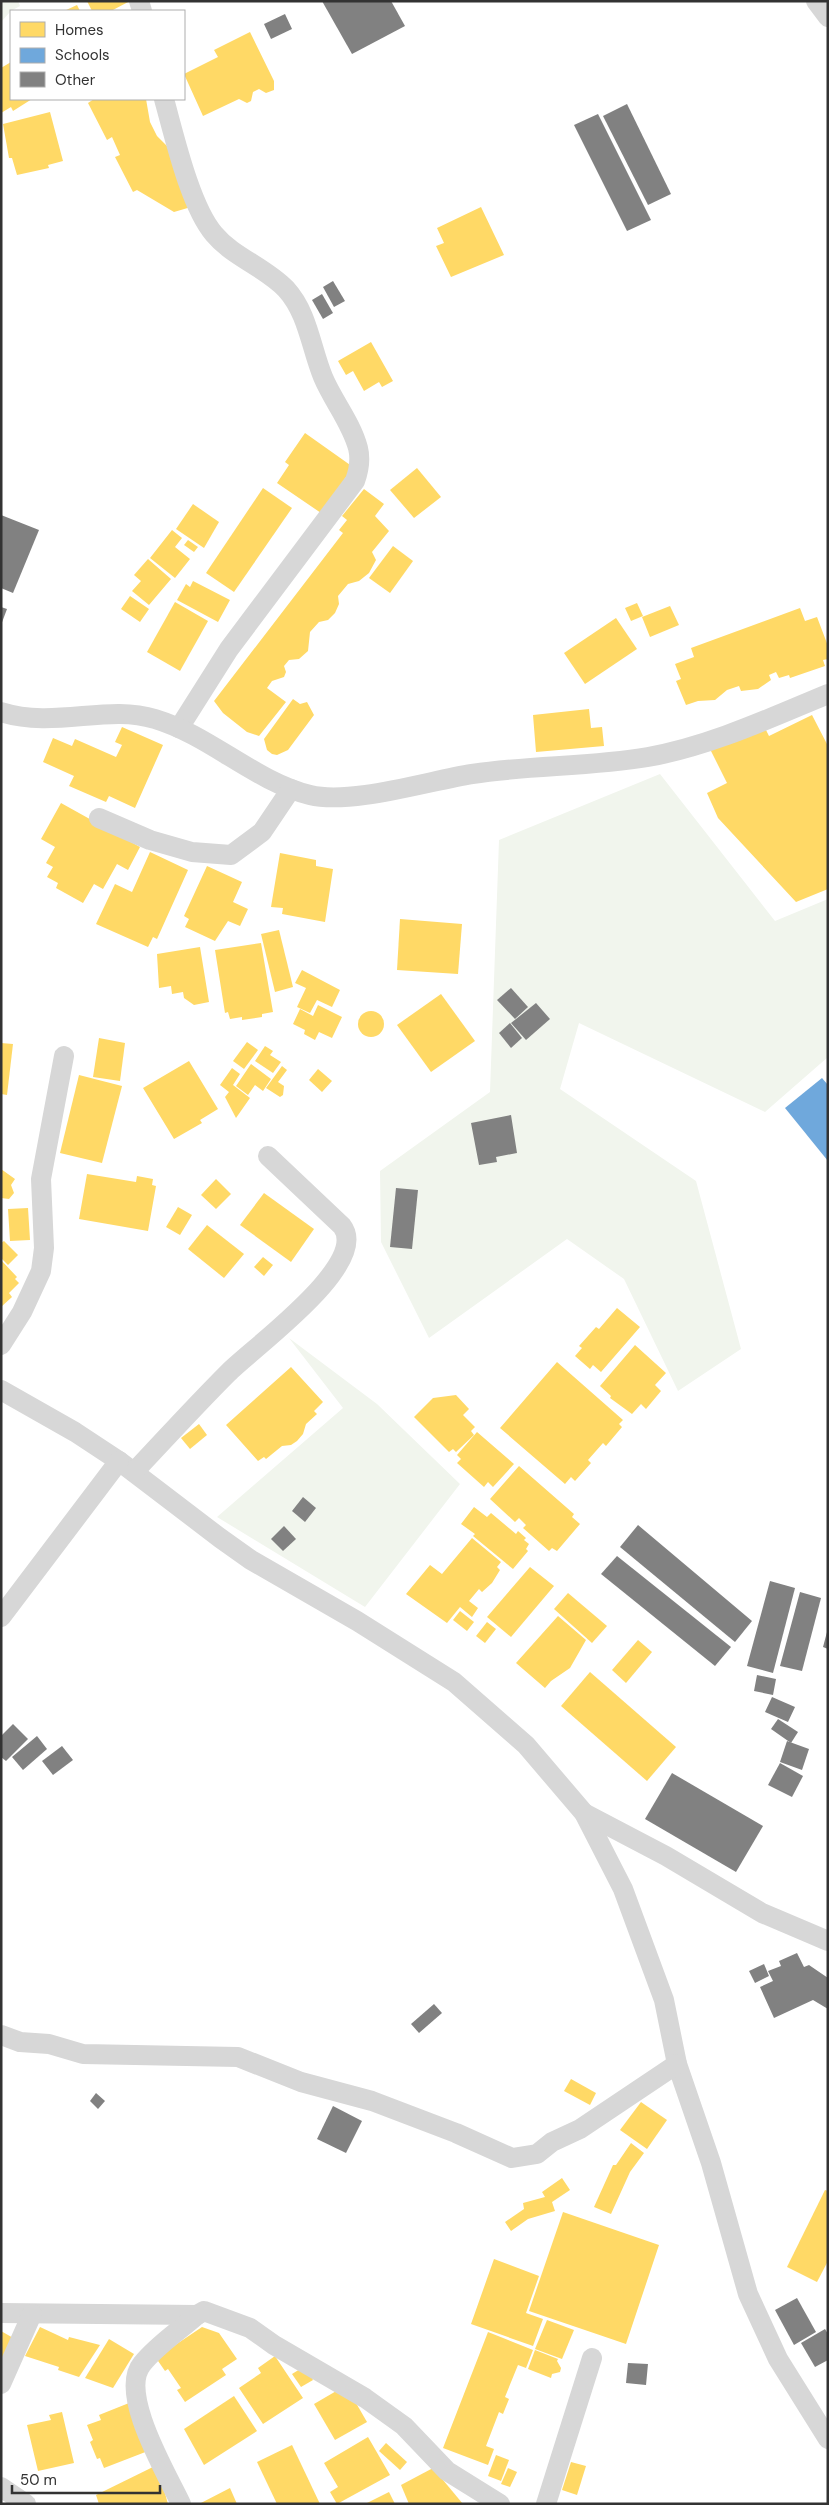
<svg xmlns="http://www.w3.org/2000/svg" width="829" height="2505" font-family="'DM Sans',sans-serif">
<rect width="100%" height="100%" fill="#fff"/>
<g fill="#f1f5ed">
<polygon points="1,1 18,1 20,6 11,11 1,22"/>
<polygon points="660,774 775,921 828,899 828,1057 765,1112 579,1023 560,1089 696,1181 741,1349 678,1391 624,1279 567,1239 429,1338 381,1242 380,1171 490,1092 499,840"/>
<polygon points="289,1338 377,1404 460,1484 365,1607 217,1517 343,1408"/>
</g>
<g fill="#ffd966">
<polygon points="87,1 130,1 111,11 92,11"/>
<polygon points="77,5 80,11 64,11"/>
<polygon points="250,32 274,81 274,90 266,93 259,89 253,92 251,101 247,103 239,99 203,116 184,74 218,57 214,50"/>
<polygon points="11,62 11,99 32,99 13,111 11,107 1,113 1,68"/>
<polygon points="94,99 146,99 150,122 157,136 172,151 191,207 174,212 137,190 133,192 115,157 120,155 112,137 107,140 88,103"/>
<polygon points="50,112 63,161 48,165 49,168 17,175 12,158 9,158 3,124"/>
<polygon points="481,207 504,255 451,277 436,246 444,243 437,228"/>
<polygon points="371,342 393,381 382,387 379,382 364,391 353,371 346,375 338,361"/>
<polygon points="305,433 353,467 321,513 277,483 289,465 285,462"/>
<polygon points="417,468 441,497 414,518 390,490"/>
<polygon points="263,488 292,508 234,592 206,573"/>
<polygon points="364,489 384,504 375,516 389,531 372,552 376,560 369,573 359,581 348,584 338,596 339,604 335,613 328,620 319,622 310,632 308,651 299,659 289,660 284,666 286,672 284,677 272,681 267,688 286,702 259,736 247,732 223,713 214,701 343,533 339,530 347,520 342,516"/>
<polygon points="193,504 219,522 204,548 176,529"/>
<polygon points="172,530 182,538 175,547 190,559 175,578 150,558"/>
<polygon points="188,540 198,547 194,552 184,545"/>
<polygon points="393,546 413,561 390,593 369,578"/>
<polygon points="148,559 171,579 149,605 132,591 141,581 134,575"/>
<polygon points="193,581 230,600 218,622 177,600 186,584 190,587"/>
<polygon points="130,596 149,609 140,622 121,609"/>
<polygon points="175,602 208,621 180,671 147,652"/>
<polygon points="637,603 643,616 631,621 625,608"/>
<polygon points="670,606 679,625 650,637 642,617"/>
<polygon points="800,608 805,621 817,617 828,646 828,659 823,660 825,666 790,678 789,675 779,678 776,672 769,675 771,680 758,689 741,691 739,686 727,690 715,700 698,701 686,705 676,681 681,679 675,664 694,657 691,648"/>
<polygon points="616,618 637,649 585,684 564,653"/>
<polygon points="293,699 300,704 307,702 314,715 288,750 277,755 272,754 267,750 264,739"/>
<polygon points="589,709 591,728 602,727 604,746 536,752 533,715"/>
<polygon points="812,715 828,746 828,889 796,902 718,818 707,793 727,783 709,747 766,730 769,736"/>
<polygon points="122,727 163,745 135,808 109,796 106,802 69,786 74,776 43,762 53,738 72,746 75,739 116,757 122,745 115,742"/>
<polygon points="61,803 140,847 128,870 117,864 103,889 94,884 83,903 56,888 58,883 47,877 53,867 46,863 55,847 41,839"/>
<polygon points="150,852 188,870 157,939 153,937 148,947 96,924 115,884 132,892"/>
<polygon points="280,853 316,860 316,866 333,869 325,922 282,914 283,908 271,907"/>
<polygon points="207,866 242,882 233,902 248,909 240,926 228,921 215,941 185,927 189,919 184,916"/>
<polygon points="400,919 462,924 458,974 397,970"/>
<polygon points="279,930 293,987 275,992 261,934"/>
<polygon points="261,943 273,1012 262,1014 262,1017 242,1020 242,1017 230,1019 228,1012 225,1013 215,950"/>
<polygon points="200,947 209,1002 194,1005 184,998 183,992 172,994 171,986 159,988 157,954"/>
<polygon points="302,970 340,990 332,1007 317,1000 310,1013 297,1007 306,988 295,983"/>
<polygon points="441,994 475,1041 431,1072 397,1025"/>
<polygon points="318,1005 342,1017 332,1038 319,1032 315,1040 304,1034 305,1030 293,1024 300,1009 313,1016"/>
<circle cx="371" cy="1024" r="13"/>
<polygon points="99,1038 125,1043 120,1081 93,1077"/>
<polygon points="247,1042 258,1050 244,1069 233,1061"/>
<polygon points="1,1043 13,1044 7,1095 1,1094"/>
<polygon points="265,1046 273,1051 270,1055 281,1062 273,1073 255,1061"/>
<polygon points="189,1061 218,1109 200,1120 202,1123 174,1139 143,1088"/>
<polygon points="251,1064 271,1079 263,1091 255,1085 248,1095 236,1086"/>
<polygon points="282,1066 287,1070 278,1082 284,1086 283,1095 280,1097 266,1088"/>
<polygon points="232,1068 240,1074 233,1085 250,1098 236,1118 225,1097 229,1092 220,1085"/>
<polygon points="318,1069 332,1081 322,1092 309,1080"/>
<polygon points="79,1075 122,1086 102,1163 60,1153"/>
<polygon points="1,1169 15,1179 11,1185 14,1193 9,1199 1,1198"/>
<polygon points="87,1174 136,1182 137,1176 153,1179 152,1185 156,1186 148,1231 79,1219"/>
<polygon points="216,1179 231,1194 216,1209 201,1195"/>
<polygon points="264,1193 314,1229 291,1262 240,1225"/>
<polygon points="178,1207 192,1215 180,1235 166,1227"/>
<polygon points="28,1208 30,1240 10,1241 8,1209"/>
<polygon points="207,1225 244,1254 224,1278 188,1249"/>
<polygon points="4,1241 18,1255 8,1265 1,1258 1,1243"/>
<polygon points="263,1257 273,1265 264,1276 254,1267"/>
<polygon points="1,1260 17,1277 15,1279 19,1283 9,1293 12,1297 1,1307"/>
<polygon points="617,1308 640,1327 601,1372 593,1365 590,1369 575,1356 582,1348 579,1346 596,1327 599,1329"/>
<polygon points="635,1345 666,1373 655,1385 661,1391 646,1409 641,1404 632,1414 610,1398 611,1396 600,1386"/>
<polygon points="557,1362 623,1420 619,1424 622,1427 606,1446 603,1443 588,1460 591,1463 575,1481 571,1477 565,1484 500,1428"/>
<polygon points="291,1367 323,1402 314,1411 317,1414 306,1424 303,1434 297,1441 291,1445 282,1446 266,1459 264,1457 258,1461 226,1425"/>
<polygon points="456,1395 469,1409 463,1415 475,1427 471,1431 474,1435 456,1452 453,1449 449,1452 414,1417 433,1398"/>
<polygon points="199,1424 207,1435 190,1449 181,1438"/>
<polygon points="477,1432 514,1464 493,1487 488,1482 484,1487 457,1463 461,1459 457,1455"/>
<polygon points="519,1466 574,1514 572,1517 580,1524 557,1551 552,1548 549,1551 523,1528 526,1525 519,1518 515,1522 490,1499"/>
<polygon points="474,1507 487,1517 491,1513 516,1534 518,1531 526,1538 524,1540 529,1544 526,1549 528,1551 513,1569 473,1536 475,1534 461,1524"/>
<polygon points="472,1538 501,1562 497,1567 500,1570 492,1583 482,1592 479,1589 469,1601 478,1608 472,1617 460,1607 447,1623 406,1594 430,1565 442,1574"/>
<polygon points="530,1567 554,1586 511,1637 487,1617"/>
<polygon points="568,1593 607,1626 592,1643 554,1609"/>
<polygon points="460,1611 474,1622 467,1631 453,1620"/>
<polygon points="558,1616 586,1640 570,1668 551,1681 545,1688 516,1663"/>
<polygon points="487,1622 496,1629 485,1643 476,1636"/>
<polygon points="638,1640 652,1652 626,1683 612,1670"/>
<polygon points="590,1672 676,1747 647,1781 561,1706"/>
<polygon points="571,2079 596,2093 590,2105 564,2091"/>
<polygon points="641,2102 667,2120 647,2149 620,2130"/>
<polygon points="631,2143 644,2153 630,2172 611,2214 594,2207 613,2165 616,2165"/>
<polygon points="562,2178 570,2190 552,2202 555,2211 528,2219 511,2231 505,2222 524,2209 523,2203 545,2197 542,2192"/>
<polygon points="825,2190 828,2191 828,2261 817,2282 787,2267"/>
<polygon points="563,2212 659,2245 626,2344 529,2311"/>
<polygon points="494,2259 539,2276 526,2313 543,2319 533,2346 471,2324"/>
<polygon points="547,2320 574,2330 562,2359 535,2349"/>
<polygon points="40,2327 68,2340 69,2337 100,2345 79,2377 58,2370 59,2367 25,2356"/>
<polygon points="202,2327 219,2333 237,2359 222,2369 226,2375 185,2402 177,2390 181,2388 168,2369 165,2371 156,2358"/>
<polygon points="1,2331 15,2339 1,2362"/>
<polygon points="488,2332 533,2350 526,2368 518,2365 505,2397 509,2399 503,2414 499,2412 486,2446 494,2449 488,2465 443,2448"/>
<polygon points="109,2339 134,2354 113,2388 85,2378"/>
<polygon points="535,2350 558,2359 557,2361 561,2368 560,2372 552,2374 551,2378 528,2369"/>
<polygon points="275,2356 303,2398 263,2424 239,2388 261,2373 258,2368"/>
<polygon points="305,2366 313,2380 301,2387 292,2374"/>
<polygon points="338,2390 356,2403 367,2422 335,2440 314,2404"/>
<polygon points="234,2396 257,2431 204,2465 184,2429"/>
<polygon points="129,2403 148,2451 104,2468 100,2458 97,2459 90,2442 93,2440 87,2425 101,2420 99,2415"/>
<polygon points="62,2412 74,2463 38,2471 27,2425 51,2420 49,2415"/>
<polygon points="368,2437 390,2475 337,2504 330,2492 338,2487 324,2463"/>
<polygon points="386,2443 407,2462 400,2470 379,2451"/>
<polygon points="292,2445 320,2504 277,2504 257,2462"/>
<polygon points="496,2455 509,2460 501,2481 488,2476"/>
<polygon points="571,2462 586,2466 577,2495 562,2490"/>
<polygon points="157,2465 168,2504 99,2504 96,2495"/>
<polygon points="433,2468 463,2504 409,2504 401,2485"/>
<polygon points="508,2468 517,2472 510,2487 501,2484"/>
<polygon points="230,2488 237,2504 199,2504"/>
<polygon points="389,2492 395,2504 365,2504"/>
</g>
<polygon fill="#6fa8dc" points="822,1078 828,1085 828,1161 785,1108"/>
<g fill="#818181">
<polygon points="322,1 391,1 405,26 352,54"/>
<polygon points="285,14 292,29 271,39 264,24"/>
<polygon points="627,104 671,194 648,205 603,116"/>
<polygon points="598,114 651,220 627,231 574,125"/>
<polygon points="333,281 345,301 334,307 323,287"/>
<polygon points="322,294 333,313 323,319 312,300"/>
<polygon points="1,515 39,530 13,593 1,588"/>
<polygon points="1,607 7,609 1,625"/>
<polygon points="511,988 528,1007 515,1019 497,1000"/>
<polygon points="536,1003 550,1019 526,1040 511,1023"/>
<polygon points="510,1023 522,1038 511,1048 499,1033"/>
<polygon points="511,1115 517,1153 496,1157 497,1162 479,1165 471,1123"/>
<polygon points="396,1188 418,1190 412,1249 390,1247"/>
<polygon points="303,1497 316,1508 305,1522 292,1511"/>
<polygon points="638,1525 752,1621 735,1642 620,1547"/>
<polygon points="284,1526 296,1539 283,1551 271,1539"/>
<polygon points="617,1556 731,1647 715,1666 601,1574"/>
<polygon points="770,1581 795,1588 773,1673 747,1666"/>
<polygon points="800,1592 821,1598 802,1671 780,1666"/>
<polygon points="827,1632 828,1632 828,1649 823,1647"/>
<polygon points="757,1675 776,1679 773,1695 754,1691"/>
<polygon points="772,1697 795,1707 788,1722 765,1712"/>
<polygon points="778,1719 798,1732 791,1743 771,1729"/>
<polygon points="13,1724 28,1739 6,1761 1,1757 1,1736"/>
<polygon points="37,1736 47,1749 23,1770 12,1757"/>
<polygon points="787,1741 809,1749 802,1770 780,1762"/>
<polygon points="62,1746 73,1760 53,1775 42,1761"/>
<polygon points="780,1763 803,1776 792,1797 768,1785"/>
<polygon points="672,1773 763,1826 736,1872 645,1819"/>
<polygon points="797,1953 804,1967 809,1965 828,1978 828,2009 813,2000 774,2018 760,1987 773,1981 768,1971 781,1966 779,1961"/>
<polygon points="764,1964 769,1976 755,1983 749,1971"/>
<polygon points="434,2004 442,2013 419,2033 411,2024"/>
<polygon points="96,2093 105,2101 98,2109 90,2101"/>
<polygon points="333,2106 362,2121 346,2153 317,2139"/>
<polygon points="797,2298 816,2332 794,2345 775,2310"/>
<polygon points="825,2329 828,2334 828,2360 815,2367 801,2343"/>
<polygon points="628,2363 648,2364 646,2385 626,2383"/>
</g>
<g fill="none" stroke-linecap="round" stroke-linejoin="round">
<g stroke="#d7d7d7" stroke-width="20">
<polyline points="139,1 142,11"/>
<polyline points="816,1 828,17"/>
<path d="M164 99C174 135 190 206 214 234 233 257 265 267 286 289 308 313 311 348 323 377 333 401 351 422 358 448 361 460 359 470 355 481L229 649 179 728"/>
<path d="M1 712C55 729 107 704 155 719 211 736 254 781 310 795 351 805 428 781 472 774 530 765 590 767 648 757 710 746 770 718 828 694"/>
<polyline points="99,818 150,840 192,852 231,855 262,832 291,789"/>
<polyline points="1,1345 22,1312 41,1271 44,1248 41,1179 64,1056"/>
<polyline points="1,1390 75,1432 119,1461 220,1538 251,1560 357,1621 454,1682 526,1745 584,1813 623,1889 664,2000 677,2064 711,2163 748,2294 778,2359 828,2439"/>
<path d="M134 1472C165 1439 196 1405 228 1373 251 1349 371 1264 342 1226L268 1156"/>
<polyline points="1,1617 119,1461"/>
<polyline points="584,1813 666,1856 762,1913 828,1941"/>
<polyline points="1,2035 20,2042 49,2044 83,2054 238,2057 301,2082 372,2101 456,2133 512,2158 537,2154 552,2142 580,2129 677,2064"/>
<polyline points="1,2313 197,2315 204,2311 250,2328 274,2345 365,2398 404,2426 447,2471 500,2504"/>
<polyline points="1,2384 32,2314"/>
<polyline points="1,2487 26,2504"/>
<path d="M181 2504C167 2474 118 2393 142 2364 157 2345 179 2331 197 2315"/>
<polyline points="546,2504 592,2358"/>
</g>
</g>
<rect width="829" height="2505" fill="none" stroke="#333333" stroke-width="5"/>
<rect x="10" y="10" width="175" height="90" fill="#ffffff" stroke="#adadad"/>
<rect x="20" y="22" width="25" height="15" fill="#ffd966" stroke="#adadad"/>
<text x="55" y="35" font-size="15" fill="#333333">Homes</text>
<rect x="20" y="48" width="25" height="15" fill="#6fa8dc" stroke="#adadad"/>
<text x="55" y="60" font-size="15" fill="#333333">Schools</text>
<rect x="20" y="72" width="25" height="15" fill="#818181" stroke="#adadad"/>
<text x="55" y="85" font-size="15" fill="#333333">Other</text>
<path d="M12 2485v8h148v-8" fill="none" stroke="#333333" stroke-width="2.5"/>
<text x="20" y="2485" font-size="15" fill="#333333" stroke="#ffffff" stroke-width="4" paint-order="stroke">50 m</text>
</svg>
